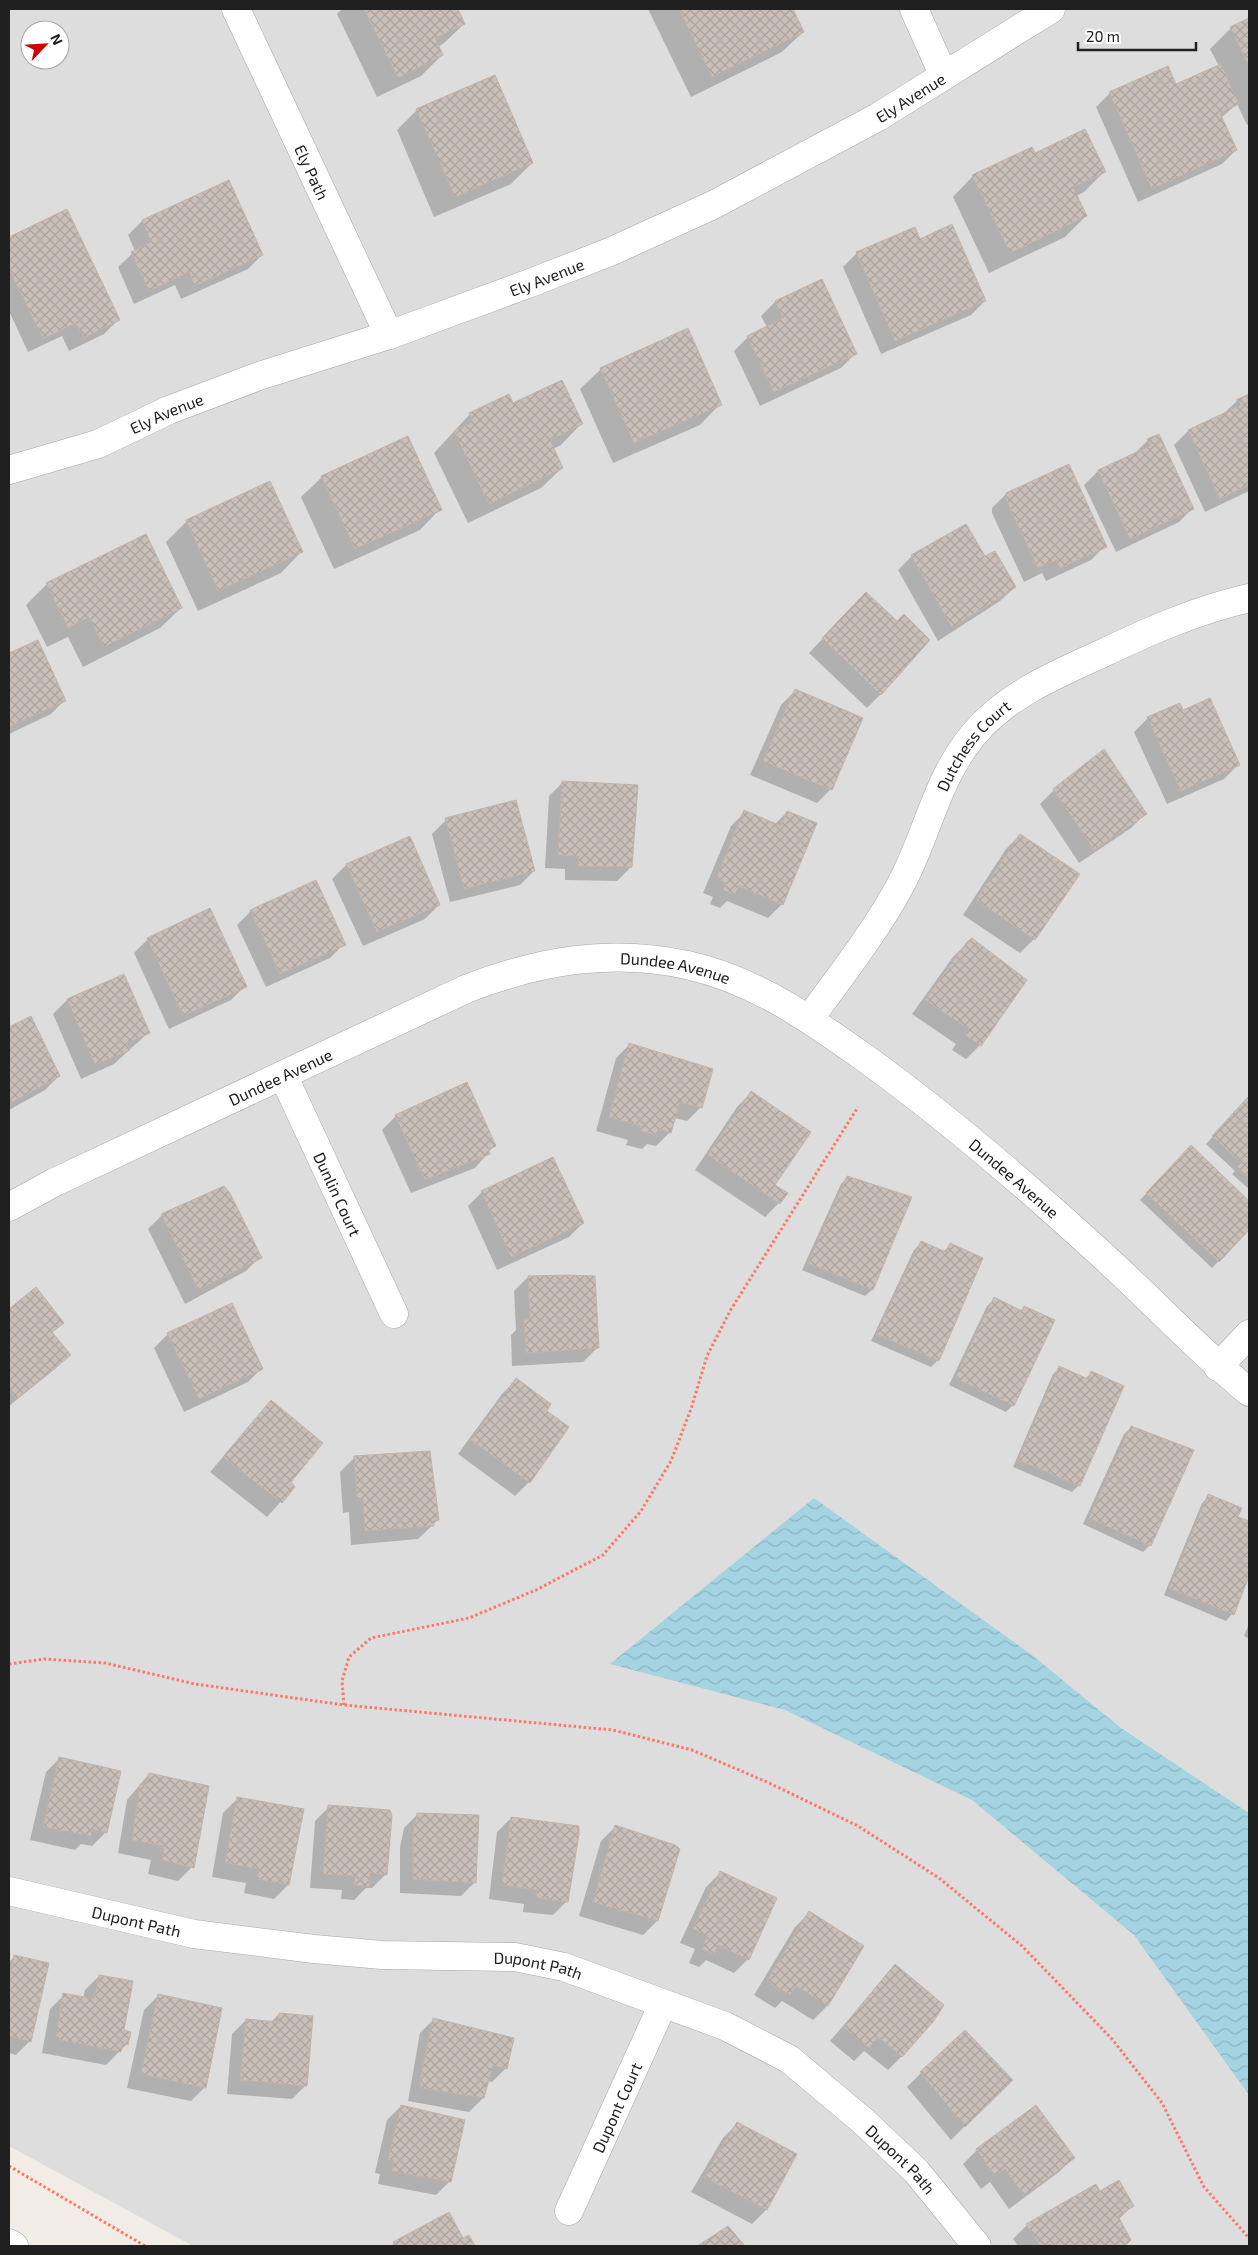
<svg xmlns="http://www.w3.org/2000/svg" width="1258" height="2255" font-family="'Exo 2',sans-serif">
<defs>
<pattern id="water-waves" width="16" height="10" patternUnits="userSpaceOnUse" patternTransform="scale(1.25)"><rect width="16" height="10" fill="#a4d3e1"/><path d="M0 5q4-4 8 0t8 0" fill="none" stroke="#8db5c1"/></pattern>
<pattern id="building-cross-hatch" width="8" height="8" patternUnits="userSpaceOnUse" patternTransform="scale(1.25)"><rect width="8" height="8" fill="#c9bfb8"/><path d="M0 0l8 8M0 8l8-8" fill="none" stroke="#aca49e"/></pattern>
</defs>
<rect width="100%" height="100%" fill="#f1ede6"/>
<path fill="#dedddd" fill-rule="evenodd" d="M9 9H1249V2246H193L9 2146ZM30 30H60V60H30Z"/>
<polygon fill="url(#water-waves)" points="814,1498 1032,1655 1121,1728 1249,1813 1249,2095 1134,1935 972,1800 785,1710 610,1664"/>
<g fill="#0003">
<polygon points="342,9 456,9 464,24 443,44 438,47 442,55 421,76 377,97 337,14"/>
<polygon points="648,9 792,9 803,32 782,52 691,97"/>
<polygon points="1249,19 1249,124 1247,125 1237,104 1221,118 1236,150 1222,164 1138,202 1096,107 1110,93 1175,86 1219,66 1210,49 1231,28"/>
<polygon points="417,110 532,163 511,184 434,217 397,130"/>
<polygon points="1035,154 1104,172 1084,192 1076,196 1086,216 1065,237 989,273 953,197 973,176"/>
<polygon points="228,181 262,255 248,269 181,299 175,285 134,304 118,267 135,251 128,235 142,221"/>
<polygon points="66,211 118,320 104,334 69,351 62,336 28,352 9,311 9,239"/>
<polygon points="919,240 985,301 971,315 881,354 843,267 857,253"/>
<polygon points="821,280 855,354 841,368 760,406 734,351 748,337 767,327 761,316 775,302"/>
<polygon points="601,369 720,404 700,425 613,463 580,389"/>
<polygon points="1248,396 1249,491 1205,512 1174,445 1188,431 1222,415 1237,401"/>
<polygon points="513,405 581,424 561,445 553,449 562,468 541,488 468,523 434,453 470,414"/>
<polygon points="1148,440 1193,508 1179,522 1116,552 1084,485 1098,471 1134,454"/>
<polygon points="322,477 440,509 420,530 334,569 301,497"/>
<polygon points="1006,494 1105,546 1091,560 1046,581 1042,573 1024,582 992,513 992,508"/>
<polygon points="187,521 301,552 281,573 198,611 166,542"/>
<polygon points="912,556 985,558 1015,587 1000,601 938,641 898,570"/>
<polygon points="47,584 181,608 160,628 83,667 68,637 47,647 26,605"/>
<polygon points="852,608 881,694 867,708 809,653"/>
<polygon points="37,641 65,700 51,714 9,734 9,654"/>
<polygon points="795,691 831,789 817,803 750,775 781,705"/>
<polygon points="1182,711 1238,765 1224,779 1167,804 1134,732 1148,718"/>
<polygon points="563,782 631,867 617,881 565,880 565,869 545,868 549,796"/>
<polygon points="1054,790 1145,814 1131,828 1079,863 1040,804"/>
<polygon points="745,812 775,824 787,812 782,904 768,918 727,901 720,908 710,904 713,897 703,893 731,826"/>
<polygon points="446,820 534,871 520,885 450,902 432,834"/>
<polygon points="1020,835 1034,939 1020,953 963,915 1006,849"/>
<polygon points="410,838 439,905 425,919 363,946 332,879 346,865"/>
<polygon points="251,911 344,944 330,958 266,987 237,925"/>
<polygon points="148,939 245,986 231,1000 169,1029 134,953"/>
<polygon points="967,943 980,1045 966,1059 952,1050 956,1044 912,1014 953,957"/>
<polygon points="123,976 148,1033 114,1064 81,1079 53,1014 67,1000"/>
<polygon points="31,1018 59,1076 45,1090 9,1110 9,1028"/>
<polygon points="630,1044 701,1107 687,1121 674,1118 670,1132 656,1146 647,1144 642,1149 626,1145 628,1140 596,1131 616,1058"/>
<polygon points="751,1093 779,1203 765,1217 695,1170 737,1107"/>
<polygon points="1249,1097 1249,1189 1232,1174 1235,1171 1206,1144"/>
<polygon points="396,1116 494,1146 475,1168 411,1193 382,1130"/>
<polygon points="1191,1147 1249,1202 1249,1229 1212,1268 1140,1200"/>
<polygon points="848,1177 911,1198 872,1290 865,1296 802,1270 841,1184"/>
<polygon points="482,1192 583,1223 569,1237 497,1270 468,1206"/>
<polygon points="162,1215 260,1257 246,1271 185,1304 148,1229"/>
<polygon points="921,1243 943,1252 950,1245 938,1360 931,1367 871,1341 914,1250"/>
<polygon points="528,1277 597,1348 583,1362 512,1366 511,1335 516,1330 514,1291"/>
<polygon points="36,1289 63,1322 52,1333 69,1355 55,1369 9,1406 9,1311"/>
<polygon points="994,1299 1020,1311 1024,1307 1013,1405 1006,1412 949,1385 987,1306"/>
<polygon points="168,1334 262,1368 248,1382 184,1412 154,1348"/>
<polygon points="1060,1368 1085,1379 1091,1373 1122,1387 1079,1485 1072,1492 1013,1467 1053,1374"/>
<polygon points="516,1380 545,1411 529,1482 515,1496 458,1454 502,1394"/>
<polygon points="271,1401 289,1482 294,1487 267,1517 210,1472"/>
<polygon points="1131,1428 1150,1545 1143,1552 1083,1524 1124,1434"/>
<polygon points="354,1458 438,1520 418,1539 351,1545 349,1512 343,1513 340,1472"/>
<polygon points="1209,1496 1237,1518 1249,1523 1249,1573 1232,1614 1226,1621 1164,1595 1202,1503"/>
<polygon points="1249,1624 1249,1639 1244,1636"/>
<polygon points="60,1758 106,1832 92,1846 81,1844 75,1850 30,1840 46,1772"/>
<polygon points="149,1774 192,1867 178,1881 148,1874 151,1860 118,1853 127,1800"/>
<polygon points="237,1799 288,1885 274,1899 244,1893 246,1883 212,1877 223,1813"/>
<polygon points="329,1807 386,1874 372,1888 366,1888 354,1900 341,1899 342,1890 310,1888 315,1821"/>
<polygon points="418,1814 475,1882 461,1896 400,1893 400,1847 404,1828"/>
<polygon points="511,1818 567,1901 553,1915 523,1912 524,1904 489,1899 497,1832"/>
<polygon points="615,1827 657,1921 643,1935 579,1916 601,1841"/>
<polygon points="720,1873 748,1959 734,1973 706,1960 699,1967 689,1963 695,1949 680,1943 706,1887"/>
<polygon points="809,1913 862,1947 827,2006 813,2020 782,2001 775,2008 754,1995 795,1927"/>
<polygon points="14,1957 30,2041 16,2055 9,2053 9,1962"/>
<polygon points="895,1966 902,2056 888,2070 864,2051 854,2061 830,2041"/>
<polygon points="99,1976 127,2044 106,2065 42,2053 50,2009 64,1995 83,1999 85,1990"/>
<polygon points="158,1996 205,2087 191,2101 127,2088 144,2010"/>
<polygon points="279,2014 306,2085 292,2099 227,2094 232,2034 246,2020 271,2022"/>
<polygon points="434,2019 506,2068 492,2082 487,2081 483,2098 469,2112 408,2101 420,2033"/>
<polygon points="921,2073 1011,2080 951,2140 907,2087"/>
<polygon points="401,2106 450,2181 436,2195 378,2184 380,2174 375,2173 387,2120"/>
<polygon points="737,2124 795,2155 766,2210 752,2224 691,2192 723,2138"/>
<polygon points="977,2150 1073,2158 1059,2172 1009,2209 990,2182 981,2189 963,2164"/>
<polygon points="1100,2193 1132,2206 1118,2220 1129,2239 1123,2246 1018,2246 1013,2239 1027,2225"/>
<polygon points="448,2214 463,2240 469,2237 474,2246 390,2246"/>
</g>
<g fill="url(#building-cross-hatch)" stroke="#c3b3a7">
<polygon points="364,9 458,9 465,24 435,38 443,55 398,78"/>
<polygon points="679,9 793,9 804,32 712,77"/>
<polygon points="1249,18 1249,66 1230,27"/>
<polygon points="1221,64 1239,104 1220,113 1237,150 1152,189 1109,92 1168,66 1176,84"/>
<polygon points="495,75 533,163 455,197 416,109"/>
<polygon points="1085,129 1106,172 1073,187 1087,216 1010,253 972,175 1032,147 1035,153"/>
<polygon points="229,180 263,255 195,286 189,272 149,291 131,252 151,242 142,220"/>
<polygon points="67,209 120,320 84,338 76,323 43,339 9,269 9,237"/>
<polygon points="952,224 986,301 895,341 856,252 915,227 920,239"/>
<polygon points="822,279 857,354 774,392 747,336 783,318 775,301"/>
<polygon points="688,328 722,405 634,443 600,368"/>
<polygon points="562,380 583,424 550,440 563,468 489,504 454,431 473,422 469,413 509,394 513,403"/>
<polygon points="1249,394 1249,485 1220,499 1188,430 1241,405 1236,400"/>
<polygon points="1159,434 1194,509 1130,539 1098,470 1150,446 1147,439"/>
<polygon points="408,436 442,510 355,549 321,476"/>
<polygon points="1069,464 1107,547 1060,568 1056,560 1038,568 1011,511 1006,499 1006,493"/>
<polygon points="270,481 303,552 218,591 186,520"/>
<polygon points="966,524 985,556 995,551 1016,587 952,628 911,555"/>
<polygon points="146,534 182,608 104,647 89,617 68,628 46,583"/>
<polygon points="866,592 897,621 904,614 930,640 881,695 822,638"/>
<polygon points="38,640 66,701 9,727 9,653"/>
<polygon points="795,689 863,718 832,790 763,761"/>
<polygon points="1210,698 1240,765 1181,791 1147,717 1180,703 1183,710"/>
<polygon points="1104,749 1147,814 1094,850 1053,789"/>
<polygon points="562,781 638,785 632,867 578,866 579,856 558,855"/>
<polygon points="516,800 535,871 464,889 445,818"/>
<polygon points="744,810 781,826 787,811 817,823 783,905 739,886 735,894 723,890 726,883 716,879"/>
<polygon points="1020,834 1080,874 1035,940 976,900"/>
<polygon points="410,836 440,905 377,932 346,864"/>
<polygon points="316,880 346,945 280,974 250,910"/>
<polygon points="210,908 247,987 183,1016 147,938"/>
<polygon points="972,938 1027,980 981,1046 965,1035 969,1029 925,1000 967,942"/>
<polygon points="124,974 150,1033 127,1043 130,1050 95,1065 67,999"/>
<polygon points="31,1016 60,1076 9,1104 9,1027"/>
<polygon points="629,1043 713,1069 702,1108 680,1102 671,1133 658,1129 657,1135 640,1131 641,1126 609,1117"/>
<polygon points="467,1082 496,1146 488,1150 490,1154 425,1180 395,1115"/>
<polygon points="751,1091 811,1132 775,1185 788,1193 780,1204 708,1155"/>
<polygon points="1249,1096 1249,1177 1237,1167 1241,1163 1212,1136"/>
<polygon points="1191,1145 1249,1201 1249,1230 1219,1262 1146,1193"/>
<polygon points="553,1157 584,1223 511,1257 481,1191"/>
<polygon points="847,1176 912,1197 873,1290 808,1263"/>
<polygon points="224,1186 230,1193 262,1258 211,1283 199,1291 161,1214"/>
<polygon points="921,1241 946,1252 950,1243 983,1258 939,1361 876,1334"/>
<polygon points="568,1275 595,1276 599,1348 526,1353 524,1320 530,1319 528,1276"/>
<polygon points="36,1287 64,1323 52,1332 71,1355 16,1399 9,1389 9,1309"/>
<polygon points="994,1297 1022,1311 1024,1306 1055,1320 1014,1406 955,1378"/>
<polygon points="232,1303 263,1369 199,1399 167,1333"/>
<polygon points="1059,1366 1088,1379 1091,1371 1124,1386 1080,1486 1018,1460"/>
<polygon points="516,1378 551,1404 547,1411 569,1427 530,1483 471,1440"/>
<polygon points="271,1400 323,1443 291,1482 295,1487 282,1503 223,1457"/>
<polygon points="1131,1426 1194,1450 1151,1546 1089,1518"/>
<polygon points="430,1451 439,1520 433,1521 434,1526 365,1531 363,1499 357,1500 354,1456"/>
<polygon points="1208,1494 1242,1508 1238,1517 1249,1521 1249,1576 1234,1615 1169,1588"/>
<polygon points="59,1757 121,1771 107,1833 92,1829 91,1836 43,1827"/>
<polygon points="149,1773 209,1786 194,1868 162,1860 164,1846 132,1840 140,1784 146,1786"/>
<polygon points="237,1797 304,1809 289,1885 257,1879 259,1869 225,1863"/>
<polygon points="328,1805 390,1810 392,1816 387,1875 370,1873 369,1887 354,1885 355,1876 323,1874"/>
<polygon points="417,1813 479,1815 476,1883 413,1879 413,1832"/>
<polygon points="511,1817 579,1826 579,1834 568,1902 536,1898 537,1890 502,1885"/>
<polygon points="615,1825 675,1845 680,1849 658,1921 593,1902"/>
<polygon points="720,1871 777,1898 749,1960 718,1945 714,1954 702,1949 708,1935 693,1929"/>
<polygon points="809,1911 864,1946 828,2006 796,1986 790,1995 767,1981"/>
<polygon points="14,1955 49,1963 31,2042 9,2036 9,1979"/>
<polygon points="895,1964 944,2005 933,2022 902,2057 878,2037 869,2048 843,2027"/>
<polygon points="99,1975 133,1981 124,2030 131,2032 128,2045 122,2043 121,2052 56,2039 63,1993 94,1999"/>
<polygon points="158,1994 222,2008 206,2088 141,2074"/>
<polygon points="279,2013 313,2016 307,2086 240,2080 246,2019 278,2022"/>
<polygon points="433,2018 514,2038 507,2069 493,2065 484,2098 421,2088 420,2081"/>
<polygon points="965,2030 1013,2080 965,2127 920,2072"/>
<polygon points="401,2105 465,2120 451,2182 392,2171 394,2160 388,2159"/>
<polygon points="1036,2105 1075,2158 1024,2196 1005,2169 995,2176 976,2149"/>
<polygon points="737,2122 797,2154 767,2210 704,2177"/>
<polygon points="1119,2180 1134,2206 1118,2216 1131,2240 1127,2244 1123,2246 1056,2246 1055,2244 1040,2246 1026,2224 1096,2184 1100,2191"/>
<polygon points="449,2212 463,2238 469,2235 475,2246 395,2246 393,2242"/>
<polygon points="728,2226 745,2246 697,2246 705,2241"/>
</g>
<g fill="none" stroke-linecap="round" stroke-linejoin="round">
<g stroke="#a7a7a7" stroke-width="29">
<g id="minor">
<path id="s1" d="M236 9 389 335"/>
<polyline points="914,9 943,74"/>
<path id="s2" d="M9 470 98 444 169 410 259 376 389 335 533 282 612 251 713 205 878 117 1051 9"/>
<path id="s3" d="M810 1018C841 975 876 931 901 884 928 834 936 779 974 734 1007 695 1055 675 1101 654 1149 631 1197 610 1249 598"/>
<path id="s4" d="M283 1075 394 1314"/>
<path id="s5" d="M9 1207 55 1182 466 989C538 961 610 948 687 965 756 980 813 1021 869 1061 950 1120 1027 1186 1101 1254 1151 1299 1197 1349 1249 1392"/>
<polyline points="1218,1367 1249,1334"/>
<path id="s6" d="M9 1891 194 1934 314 1949 382 1955 515 1957 564 1967 725 2026 789 2059 863 2121 916 2171 977 2246"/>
<path id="s7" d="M569 2211 663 2004"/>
<polyline points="9,2243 14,2246"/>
</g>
</g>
<g stroke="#ff7768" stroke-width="3" stroke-dasharray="2.5 2.5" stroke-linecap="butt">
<polyline points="9,1664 44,1659 105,1663 195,1684 344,1705 613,1730 692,1750 767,1782 858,1826 939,1878 1022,1946 1112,2039 1162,2103 1204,2187 1249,2238"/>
<polyline points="344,1705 342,1681 349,1657 371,1638 469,1618 536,1590 603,1555 641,1511 671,1461 691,1409 707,1356 730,1311 858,1107"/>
<polyline points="9,2166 145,2246"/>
</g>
<use href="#minor" stroke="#fff" stroke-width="28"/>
</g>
<g text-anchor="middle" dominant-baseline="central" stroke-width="4.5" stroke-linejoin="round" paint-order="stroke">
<g font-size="16" fill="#202020" stroke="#fff">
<text stroke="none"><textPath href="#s2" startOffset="978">Ely Avenue</textPath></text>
<text stroke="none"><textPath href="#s1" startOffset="180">Ely Path</textPath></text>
<text stroke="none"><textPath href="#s2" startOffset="572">Ely Avenue</textPath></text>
<text stroke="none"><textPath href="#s2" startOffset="168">Ely Avenue</textPath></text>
<text stroke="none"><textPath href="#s3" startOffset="320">Dutchess Court</textPath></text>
<text stroke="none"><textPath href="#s5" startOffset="721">Dundee Avenue</textPath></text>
<text stroke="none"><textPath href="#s5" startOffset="301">Dundee Avenue</textPath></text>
<text stroke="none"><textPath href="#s5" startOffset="1126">Dundee Avenue</textPath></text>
<text stroke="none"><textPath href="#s4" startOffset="131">Dunlin Court</textPath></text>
<text stroke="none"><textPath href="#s6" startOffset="131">Dupont Path</textPath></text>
<text stroke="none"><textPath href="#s6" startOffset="536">Dupont Path</textPath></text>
<text stroke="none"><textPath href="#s7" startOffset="114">Dupont Court</textPath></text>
<text stroke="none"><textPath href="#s6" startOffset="956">Dupont Path</textPath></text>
</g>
</g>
<rect width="1258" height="2255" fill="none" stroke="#202020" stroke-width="20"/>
<g transform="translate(45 45) rotate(65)"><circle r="24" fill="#ffffff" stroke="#a6a6a6"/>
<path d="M0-4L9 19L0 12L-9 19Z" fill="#cf0001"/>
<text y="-8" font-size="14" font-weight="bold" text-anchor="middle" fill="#202020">N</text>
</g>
<path d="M1078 42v8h118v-8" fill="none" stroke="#202020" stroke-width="2.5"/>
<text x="1086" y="42" font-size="15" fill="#202020" stroke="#ffffff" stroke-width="4" paint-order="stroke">20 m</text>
</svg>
